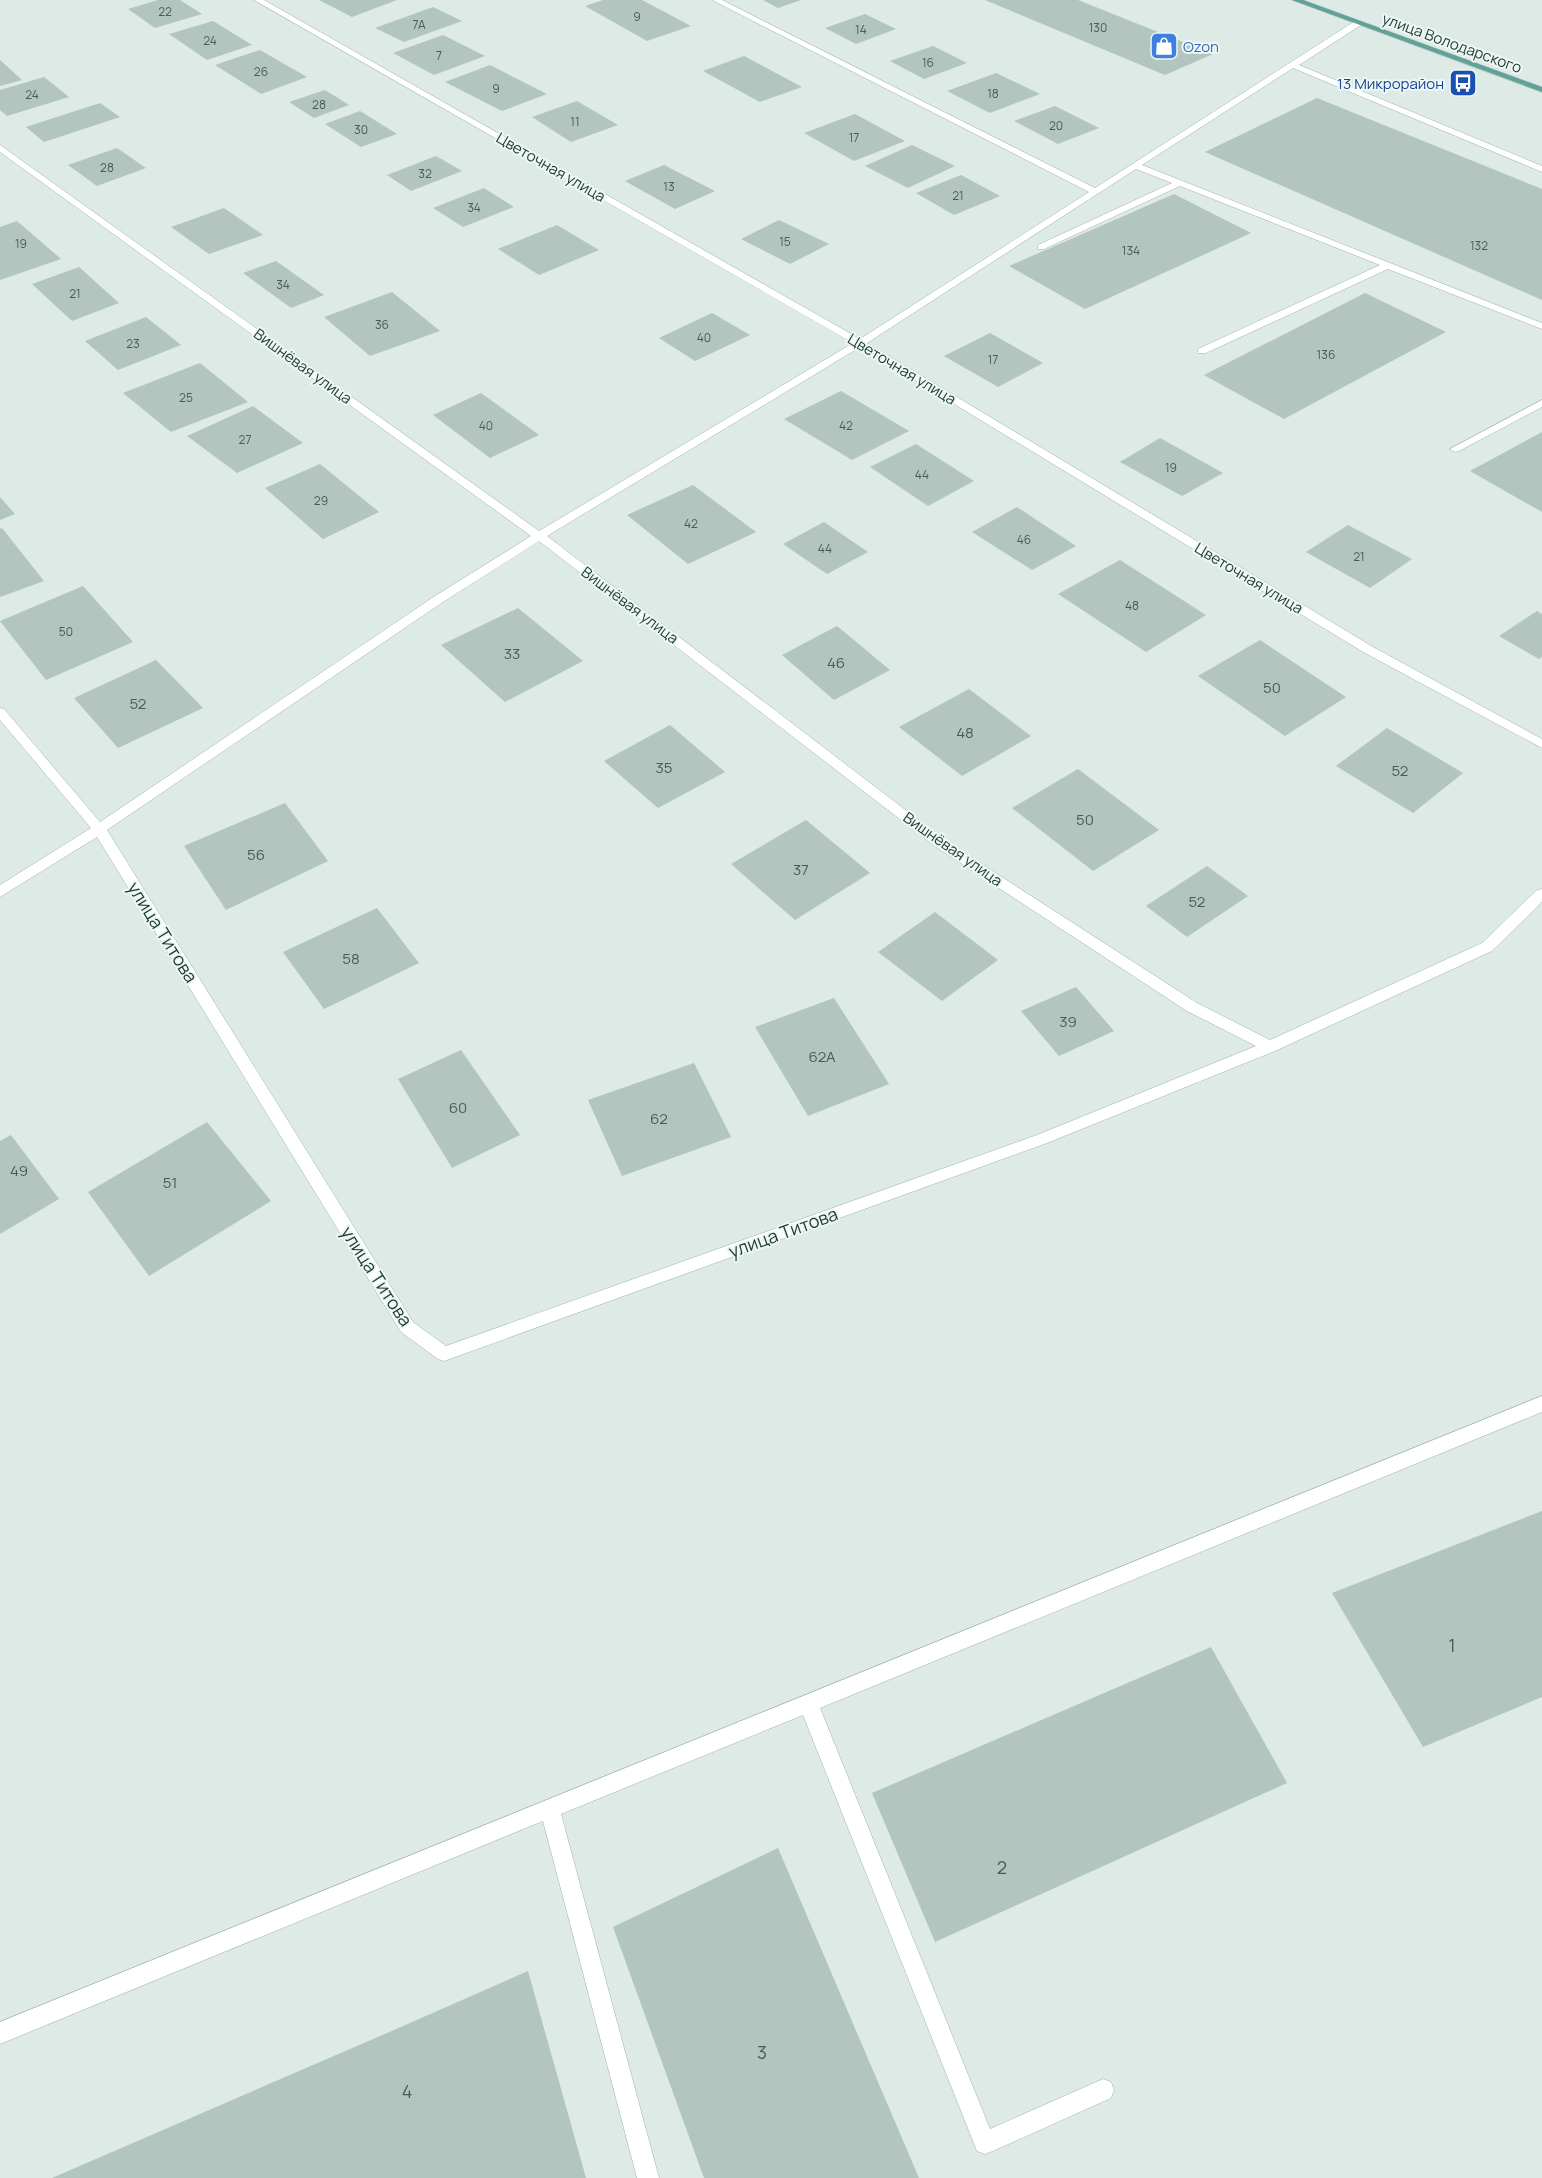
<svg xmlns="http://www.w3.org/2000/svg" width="1542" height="2178" font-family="Manrope,sans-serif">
<rect width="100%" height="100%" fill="#ddeae6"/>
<g fill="#b2c5bf">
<polygon points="158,0 180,0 202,14 155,28 128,9"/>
<polygon points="319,0 397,0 352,17"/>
<polygon points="603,0 642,0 691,26 647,41 585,6"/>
<polygon points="763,0 801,0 778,8"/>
<polygon points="985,0 1078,0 1213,54 1165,75"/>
<polygon points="433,7 462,21 404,42 375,28"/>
<polygon points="865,14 896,29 856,44 825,28"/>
<polygon points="213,21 252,45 207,60 169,34"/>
<polygon points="443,35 485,56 434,75 393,53"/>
<polygon points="933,46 967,63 924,79 890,61"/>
<polygon points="260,50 307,77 261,94 215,65"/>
<polygon points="744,56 802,87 760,102 703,71"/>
<polygon points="0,60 22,80 0,86"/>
<polygon points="490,65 547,94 502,111 445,82"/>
<polygon points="996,73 1040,94 990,113 947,91"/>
<polygon points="44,77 69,97 7,116 0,110 0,90"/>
<polygon points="325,90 349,105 314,118 289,102"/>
<polygon points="1317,98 1542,189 1542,300 1205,152"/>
<polygon points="577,101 618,125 571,142 532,117"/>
<polygon points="100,103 120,117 44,142 26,127"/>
<polygon points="1055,106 1099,128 1058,144 1014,121"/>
<polygon points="360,111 397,134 361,147 325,124"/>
<polygon points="855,114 905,141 854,161 804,133"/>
<polygon points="912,145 955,166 908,188 865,166"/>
<polygon points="117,148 146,168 97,186 68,165"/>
<polygon points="436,156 462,171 411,191 387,175"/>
<polygon points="664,165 715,191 675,209 625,181"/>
<polygon points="961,175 1000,196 954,215 916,193"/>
<polygon points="484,188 514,207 463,227 433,208"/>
<polygon points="1174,194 1251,233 1085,309 1009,266"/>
<polygon points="224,208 263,235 209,254 171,227"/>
<polygon points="779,220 829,244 790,264 741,239"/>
<polygon points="17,221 61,259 0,280 0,227"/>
<polygon points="557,225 599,250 539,275 498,249"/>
<polygon points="276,261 324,295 291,308 243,273"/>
<polygon points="79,267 119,303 72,321 32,284"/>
<polygon points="392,292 440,331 370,356 324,317"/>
<polygon points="1365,293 1446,332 1284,419 1204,375"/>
<polygon points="712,313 750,335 695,361 659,338"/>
<polygon points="146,317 181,345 118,370 85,341"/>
<polygon points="990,333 1043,363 998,387 944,356"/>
<polygon points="200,363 248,402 171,432 123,393"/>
<polygon points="841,391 909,431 852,460 784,419"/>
<polygon points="481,393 539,435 490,458 433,415"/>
<polygon points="253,406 303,443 237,473 187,436"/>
<polygon points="1542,432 1542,512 1470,471"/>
<polygon points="1160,438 1223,473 1182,496 1120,462"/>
<polygon points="916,444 974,481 928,506 870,467"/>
<polygon points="320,464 379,512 323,539 265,488"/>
<polygon points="693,485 756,532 688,564 627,515"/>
<polygon points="0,497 15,514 0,520"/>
<polygon points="1017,507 1076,546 1032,570 972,532"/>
<polygon points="824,522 868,552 827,574 783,544"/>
<polygon points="1348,525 1412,559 1370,588 1306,552"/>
<polygon points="2,528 44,581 0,597 0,529"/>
<polygon points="1120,560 1206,615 1146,652 1058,594"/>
<polygon points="83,586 133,642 46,680 0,621"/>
<polygon points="518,608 583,661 505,702 441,645"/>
<polygon points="1537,611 1542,614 1542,657 1539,659 1499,636"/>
<polygon points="837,626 890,670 834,700 782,655"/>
<polygon points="1260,640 1346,697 1285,736 1198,676"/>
<polygon points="156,660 203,708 118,748 74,698"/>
<polygon points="969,689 1031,736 962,776 899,727"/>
<polygon points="670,725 725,772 658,808 604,761"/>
<polygon points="1387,728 1463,773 1413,813 1336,766"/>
<polygon points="1078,769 1159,830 1093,871 1012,808"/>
<polygon points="285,803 328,861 226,910 184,846"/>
<polygon points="806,820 870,873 795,920 731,864"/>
<polygon points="1207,866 1248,896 1187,937 1146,906"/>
<polygon points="377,908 419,963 324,1009 283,952"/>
<polygon points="935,912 998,960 942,1001 878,952"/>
<polygon points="1076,987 1114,1031 1059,1056 1021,1011"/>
<polygon points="834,998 889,1084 808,1116 755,1027"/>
<polygon points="461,1050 520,1135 452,1168 398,1079"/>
<polygon points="694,1063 731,1137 622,1176 588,1100"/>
<polygon points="207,1122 271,1201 149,1276 88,1192"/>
<polygon points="11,1135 59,1199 0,1234 0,1141"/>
<polygon points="1542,1511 1542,1697 1423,1747 1332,1593"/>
<polygon points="1211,1647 1287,1783 935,1942 872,1793"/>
<polygon points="778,1848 919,2178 704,2178 613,1927"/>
<polygon points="528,1971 586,2178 52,2178 394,2030"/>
</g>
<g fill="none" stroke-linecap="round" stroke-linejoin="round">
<g stroke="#a0b2ad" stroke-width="1">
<g id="minor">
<path d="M254 0H264L860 339 1089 192 712 0H722L1095 188 1355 21H1361V25L1299 65 1542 166V172L1293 68 1142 165 1542 323V329L1388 269 1206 353H1198V349L1380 265 1180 186 1044 249H1038V245L1172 183 1136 169 867 343 1373 647 1542 739V748L1365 653 860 347 547 536 946 841 1197 1003 1270 1040 1482 943 1537 890 1542 889V902L1492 951 1275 1051 1047 1143 444 1361 438 1359 401 1332 97 837 0 897V885L91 828 0 720V708L4 709 100 822 435 596 531 536 0 152V145L539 531 853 343ZM539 541 936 847 1187 1011 1256 1046 1037 1135 446 1346 413 1322 107 830 443 602Z"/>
<polygon points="1542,400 1542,407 1459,451 1455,452 1450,449"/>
<polygon points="1542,1396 1542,1412 820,1708 990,2129 1103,2079 1111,2082 1114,2090 1111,2098 993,2151 985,2154 977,2151 803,1715 561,1814 659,2178 637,2178 543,1821 0,2044 0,2022"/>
</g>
</g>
<g stroke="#bcc4c2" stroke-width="1">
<polygon id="major" points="1292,0 1303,0 1542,87 1542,92"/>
</g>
<use href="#minor" fill="#fff" fill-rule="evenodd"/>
<use href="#major" fill="#5fa298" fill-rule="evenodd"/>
</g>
<defs>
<g id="shop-square" transform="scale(1.4375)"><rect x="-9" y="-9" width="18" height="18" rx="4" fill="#3f7fe0" stroke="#edf7f3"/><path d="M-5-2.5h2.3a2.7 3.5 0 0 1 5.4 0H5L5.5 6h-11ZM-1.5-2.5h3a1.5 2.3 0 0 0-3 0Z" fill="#fff"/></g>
<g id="bus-square" transform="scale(1.4375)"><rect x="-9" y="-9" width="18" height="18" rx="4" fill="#1a4fb4" stroke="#edf7f3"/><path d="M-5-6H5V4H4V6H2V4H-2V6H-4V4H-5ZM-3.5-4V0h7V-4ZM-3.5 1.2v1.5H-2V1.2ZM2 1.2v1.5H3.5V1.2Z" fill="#fff"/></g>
</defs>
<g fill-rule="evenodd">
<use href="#shop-square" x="1164" y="46"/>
<use href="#bus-square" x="1463" y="83"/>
</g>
<g text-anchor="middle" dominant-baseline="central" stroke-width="4" stroke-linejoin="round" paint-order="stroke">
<g font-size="12" fill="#435d58">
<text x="165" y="11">22</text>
<text x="637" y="16">9</text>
<text x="419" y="24">7А</text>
<text x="1098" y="27">130</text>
<text x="861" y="29">14</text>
<text x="210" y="40">24</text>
<text x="439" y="55">7</text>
<text x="928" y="62">16</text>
<text x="261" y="71">26</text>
<text x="496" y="88">9</text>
<text x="993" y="93">18</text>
<text x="32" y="94">24</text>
<text x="319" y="104">28</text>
<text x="575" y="121">11</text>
<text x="1056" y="125">20</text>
<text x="361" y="129">30</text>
<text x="854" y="137">17</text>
<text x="107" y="167">28</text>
<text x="425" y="173">32</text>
<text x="669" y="186">13</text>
<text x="958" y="195">21</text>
<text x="474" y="207">34</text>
<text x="785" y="241">15</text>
<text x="21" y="243">19</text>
<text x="1479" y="245">132</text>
<text x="1131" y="250">134</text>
<text x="283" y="284">34</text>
<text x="75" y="293">21</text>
<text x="382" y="324">36</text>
<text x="704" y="337">40</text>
<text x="133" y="343">23</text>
<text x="1326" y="354">136</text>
<text x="993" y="359">17</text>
<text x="186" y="397">25</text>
<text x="486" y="425">40</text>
<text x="846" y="425">42</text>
<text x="245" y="439">27</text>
<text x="1171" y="467">19</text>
<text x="922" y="474">44</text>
<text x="321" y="500">29</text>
<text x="691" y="523">42</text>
<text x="1024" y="539">46</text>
<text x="825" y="548">44</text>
<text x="1359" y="556">21</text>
<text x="1132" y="605">48</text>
<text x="66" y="631">50</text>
</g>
<g font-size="15" fill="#1e3a35" stroke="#edf7f3">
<text transform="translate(1452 43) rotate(20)">улица Володарского</text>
<text transform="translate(551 167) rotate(30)">Цветочная улица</text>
<text transform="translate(303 366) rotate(36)">Вишнёвая улица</text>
<text transform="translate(902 369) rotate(31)">Цветочная улица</text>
<text transform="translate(1249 578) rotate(31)">Цветочная улица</text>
<text transform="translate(630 605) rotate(37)">Вишнёвая улица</text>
<text transform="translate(953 849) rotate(35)">Вишнёвая улица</text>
</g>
<g font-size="15" fill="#366cbe" stroke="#edf7f3" text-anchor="start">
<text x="1183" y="46">Ozon</text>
</g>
<g font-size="15" fill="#164399" stroke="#edf7f3" text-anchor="end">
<text x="1444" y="83">13 Микрорайон</text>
</g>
<g font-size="15" fill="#435d58">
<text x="512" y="653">33</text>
<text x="836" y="662">46</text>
<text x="1272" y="687">50</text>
<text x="138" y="703">52</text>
<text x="965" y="732">48</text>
<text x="664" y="767">35</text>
<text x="1400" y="770">52</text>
<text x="1085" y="819">50</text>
<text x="256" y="854">56</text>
<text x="801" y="869">37</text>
<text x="1197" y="901">52</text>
<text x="351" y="958">58</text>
<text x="1068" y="1021">39</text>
<text x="822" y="1056">62А</text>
<text x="458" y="1107">60</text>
<text x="659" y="1118">62</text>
<text x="19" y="1170">49</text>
<text x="170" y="1182">51</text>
</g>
<g font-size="18" fill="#1e3a35" stroke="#edf7f3">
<text transform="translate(163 932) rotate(58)">улица Титова</text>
<text transform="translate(783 1232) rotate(-20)">улица Титова</text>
<text transform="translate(377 1276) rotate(57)">улица Титова</text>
</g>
<g font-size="18" fill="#435d58">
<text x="1452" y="1645">1</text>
<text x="1002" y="1867">2</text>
<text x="762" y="2052">3</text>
<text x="407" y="2091">4</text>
</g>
</g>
</svg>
